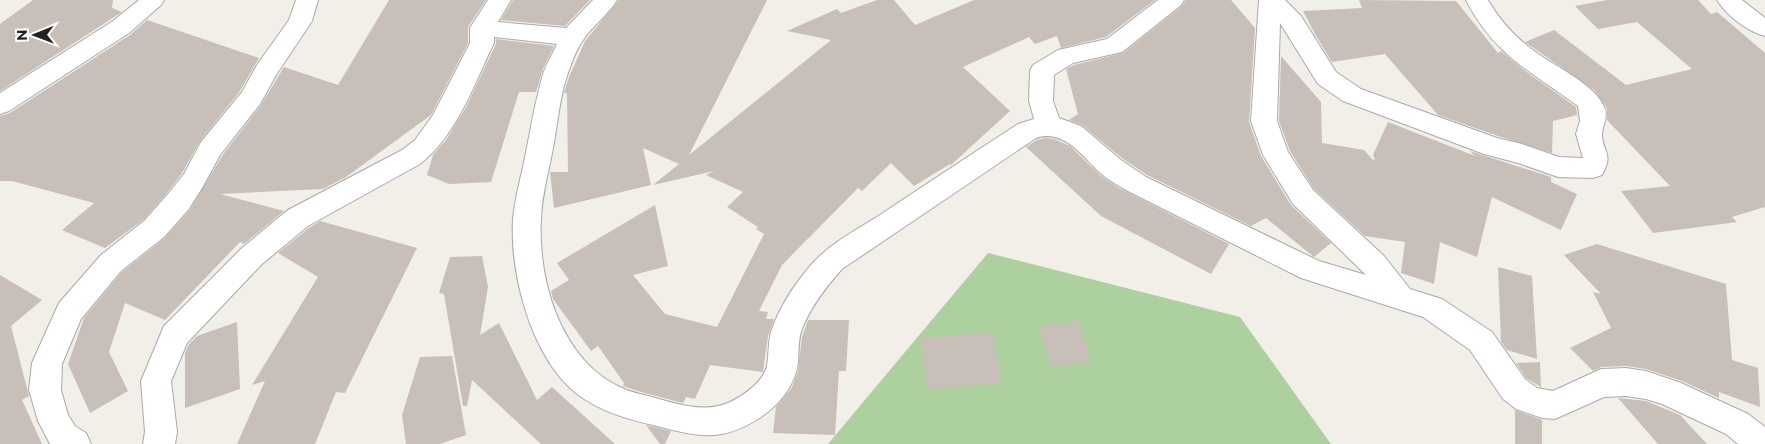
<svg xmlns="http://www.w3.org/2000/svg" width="1765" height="444" font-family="Montserrat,sans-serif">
<rect width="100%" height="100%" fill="#f2efe9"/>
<polygon fill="#add19e" points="988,253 1240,317 1331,444 828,444"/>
<g fill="#c7bfb8">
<polygon points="33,0 113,0 112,8 122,12 0,91 0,24"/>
<polygon points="389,0 486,0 468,27 468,43 431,115 346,177 323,189 220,194 284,211 244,244 240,242 165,320 125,303 109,352 128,391 90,413 68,364 84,318 122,272 165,238 189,211 222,156 261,105 284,67 338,85"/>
<polygon points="513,0 590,0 565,26 501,20"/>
<polygon points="619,0 767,0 689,155 831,40 787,31 837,9 841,13 877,0 894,0 915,25 974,0 1155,0 1106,37 1061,48 1057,36 1035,44 1029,37 963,67 1010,111 951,165 950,164 914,186 891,163 862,191 858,188 782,265 759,311 768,312 766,319 774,319 768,336 763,372 710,365 695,399 686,397 683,403 641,392 623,386 624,383 598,346 591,351 553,299 551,291 569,280 557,263 655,205 668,266 633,275 665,314 717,327 764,234 756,229 758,227 727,207 743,192 706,175 714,171 653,185 679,164 643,148 651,185 554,208 550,172 568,172 567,93 564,93 569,77 585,41"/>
<polygon points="1186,0 1231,0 1255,28 1249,122 1261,156 1291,205 1331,243 1314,257 1266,218 1251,226 1147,175 1122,158 1082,125 1069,120 1078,114 1066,69 1074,65 1123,53 1182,6"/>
<polygon points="1359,0 1456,1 1498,53 1501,51 1528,73 1576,107 1577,115 1553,121 1552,153 1498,136 1438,115 1385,54 1332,62 1315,34 1303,11 1362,8"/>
<polygon points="1607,0 1698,0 1711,14 1717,12 1765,53 1765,207 1732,217 1737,222 1653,233 1621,191 1670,186 1607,120 1607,108 1594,90 1525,42 1554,30 1626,85 1692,69 1637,22 1598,29 1575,6"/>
<polygon points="147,20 259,58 240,91 200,141 182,173 167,193 143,220 105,248 62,230 94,203 12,181 0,181 0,116 10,113 130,35"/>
<polygon points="496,39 554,46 543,69 536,92 519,92 491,182 449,184 427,175 433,155 446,140 465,109 496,44"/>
<polygon points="1281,56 1321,102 1322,143 1364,150 1373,160 1375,159 1373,155 1388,122 1475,156 1470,151 1551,177 1551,182 1577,194 1561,230 1492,197 1477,257 1440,242 1434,284 1401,273 1405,242 1365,236 1314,189 1290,151 1279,121"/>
<polygon points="1046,138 1054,139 1070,146 1100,175 1119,188 1229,244 1211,274 1101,216 1026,147 1037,140"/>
<polygon points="320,221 417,248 345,393 336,392 315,444 237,444 265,381 252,385 318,277 278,253 309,228"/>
<polygon points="1597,244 1726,284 1732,360 1758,368 1760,407 1719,392 1719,398 1682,381 1646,369 1626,366 1601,367 1593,371 1570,348 1611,328 1593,292 1601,294 1564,255"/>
<polygon points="482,256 488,287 480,335 499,323 537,400 552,387 615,444 541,444 472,380 467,406 463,406 444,294 439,293 450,257"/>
<polygon points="1498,267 1532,276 1537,359 1507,350 1501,342"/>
<polygon points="0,275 42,300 11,326 29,396 22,400 42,444 0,444"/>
<polygon points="808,320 849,320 846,371 839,371 835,435 773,433 776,407 792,387 798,371 802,337"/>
<polygon points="1079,321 1091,362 1051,367 1039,326"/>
<polygon points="237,322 240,389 185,408 185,353 189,344 197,336"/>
<polygon points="992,332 1002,382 927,390 920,338"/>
<polygon points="452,356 466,435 440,444 406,444 402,415 420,357"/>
<polygon points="1540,362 1541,387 1526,378 1516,363"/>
<polygon points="1618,398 1646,401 1680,415 1707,444 1658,444"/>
<polygon points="1515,410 1542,420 1542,444 1515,444"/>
<polygon points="646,425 671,431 665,444 660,444"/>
</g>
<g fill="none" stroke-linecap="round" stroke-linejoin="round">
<g stroke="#a9a9a9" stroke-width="2">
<g id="minor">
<polygon points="139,0 164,0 161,5 129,33 9,111 0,114 0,93 113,21"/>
<polygon points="296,0 318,0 312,21 276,75 260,104 220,155 202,188 188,210 164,237 121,271 81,319 62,364 61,390 68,415 75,426 86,433 91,444 50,444 38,421 29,390 32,363 59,303 101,255 144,221 168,194 184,174 201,142 242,92 257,65 289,20"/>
<path d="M488 0H511L498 22 566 28 593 0H617C608 15 592 26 583 40 576 50 571 64 567 76 560 96 558 121 554 142 550 167 542 193 541 218 537 287 566 376 640 394 668 400 702 416 730 402 743 396 764 381 767 366 769 355 768 343 771 332 779 308 794 285 810 266 829 244 856 230 880 215 926 184 972 154 1018 124L1034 119 1029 101 1030 71 1033 65 1058 50 1107 39 1158 0H1184L1181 5 1122 52 1073 63 1054 75 1053 101 1059 118 1081 126 1121 160 1146 177 1319 261 1366 275 1293 204 1263 155 1251 121 1259 0H1285L1301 16 1336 72 1361 89 1497 138 1522 144 1559 157 1583 158 1576 134 1580 121 1578 106C1531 71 1494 55 1466 0H1488C1500 21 1515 37 1534 51 1555 67 1596 84 1605 109 1608 119 1602 126 1602 135 1603 154 1614 153 1602 175L1593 178 1558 177 1518 163 1484 154 1343 101 1318 84 1280 23 1277 121 1288 152 1313 190 1384 256 1410 289 1442 299 1492 332 1525 379 1537 388 1553 391 1601 369 1626 368 1646 371 1681 383 1748 414 1765 427V444H1738L1726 434 1662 404 1646 399 1626 396 1604 397 1555 419 1542 418 1516 409 1503 399 1470 350 1423 317 1301 278 1128 191C1117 185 1107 179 1098 171 1081 154 1063 129 1036 138L842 269C826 287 811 306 802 329 798 339 799 351 798 362 796 384 779 405 761 417 720 444 697 436 653 425 626 419 600 411 577 394 531 357 510 275 513 219 515 197 522 174 526 152 531 128 535 102 542 78 545 66 552 55 557 44L494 37V43C474 84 457 135 420 164L308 226 262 264 187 343 171 381 177 432 175 444H143L145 432 141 381 164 326 242 248 288 210 402 150 415 140 433 115 470 43V28Z"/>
<path d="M1717 0H1742L1765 18V36C1747 31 1727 16 1717 0Z"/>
</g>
</g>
<use href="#minor" fill="#fff" fill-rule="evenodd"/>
</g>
<g transform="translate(35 35) rotate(269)" stroke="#ffffff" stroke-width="4" paint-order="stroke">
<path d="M0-4L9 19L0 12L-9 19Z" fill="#222222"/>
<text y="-8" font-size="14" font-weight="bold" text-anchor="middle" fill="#222222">N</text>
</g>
</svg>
